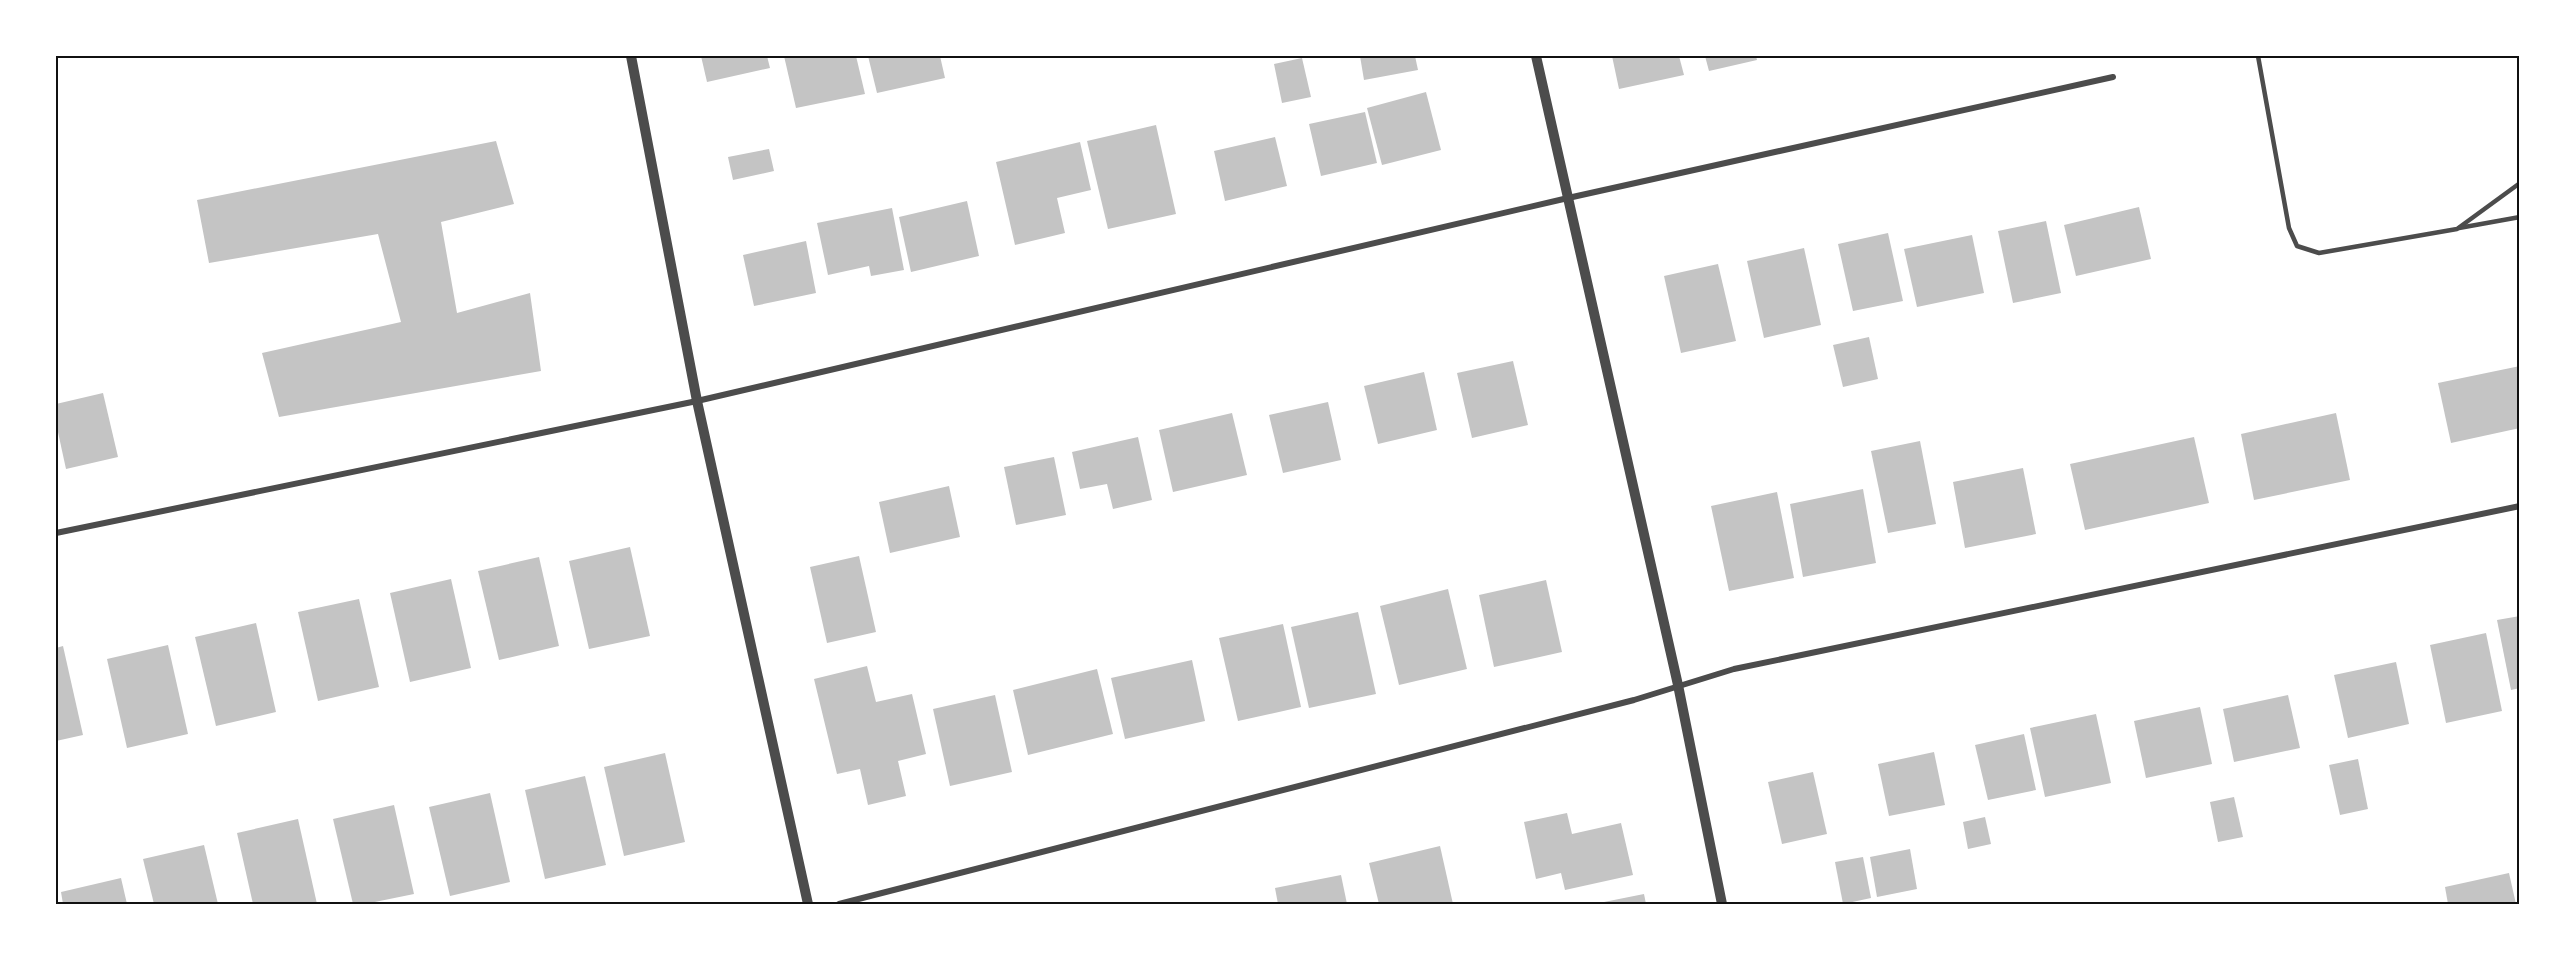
<svg xmlns="http://www.w3.org/2000/svg" width="2575" height="960" font-family="'Work Sans',sans-serif">
<rect width="100%" height="100%" fill="#fff"/>
<g fill="#c4c4c4">
<polygon points="701,56 767,56 770,68 707,82"/>
<polygon points="784,56 856,56 865,94 796,108"/>
<polygon points="868,56 940,56 945,78 877,93"/>
<polygon points="1360,56 1415,56 1418,70 1364,80"/>
<polygon points="1612,56 1679,56 1684,75 1619,89"/>
<polygon points="1705,56 1756,56 1757,60 1709,71"/>
<polygon points="1302,58 1311,97 1282,103 1274,64"/>
<polygon points="1426,92 1441,150 1382,165 1367,108"/>
<polygon points="1365,112 1377,163 1321,176 1309,124"/>
<polygon points="1156,125 1176,214 1108,229 1087,141"/>
<polygon points="1275,137 1287,186 1225,201 1214,151"/>
<polygon points="496,141 514,204 441,222 457,313 530,293 541,371 279,417 262,353 401,322 378,234 209,263 197,200"/>
<polygon points="1080,142 1091,190 1057,198 1065,233 1015,245 996,162"/>
<polygon points="769,149 774,171 733,180 728,157"/>
<polygon points="967,201 979,256 911,272 899,217"/>
<polygon points="2139,207 2151,259 2076,276 2064,225"/>
<polygon points="892,208 904,270 871,276 869,266 828,275 817,223"/>
<polygon points="2046,221 2061,293 2013,303 1998,231"/>
<polygon points="1888,233 1903,301 1853,311 1838,244"/>
<polygon points="1972,235 1984,293 1917,307 1904,249"/>
<polygon points="806,241 816,293 754,306 743,255"/>
<polygon points="1804,248 1821,325 1764,338 1747,261"/>
<polygon points="1718,264 1736,341 1681,353 1664,276"/>
<polygon points="1869,337 1878,379 1843,387 1833,345"/>
<polygon points="1513,361 1528,425 1472,438 1457,373"/>
<polygon points="2520,366 2520,428 2451,443 2438,383"/>
<polygon points="1424,372 1437,430 1378,444 1364,386"/>
<polygon points="103,393 118,457 66,469 56,423 56,404"/>
<polygon points="1328,402 1341,460 1283,473 1269,415"/>
<polygon points="1232,413 1247,475 1173,492 1159,430"/>
<polygon points="2336,413 2350,480 2254,500 2241,434"/>
<polygon points="1138,437 1152,500 1113,509 1107,484 1080,489 1072,452"/>
<polygon points="2194,437 2209,503 2085,530 2070,464"/>
<polygon points="1920,441 1936,524 1888,533 1871,451"/>
<polygon points="1054,457 1066,515 1016,525 1004,467"/>
<polygon points="2023,468 2036,534 1965,548 1953,482"/>
<polygon points="949,486 960,537 890,553 879,502"/>
<polygon points="1863,489 1876,563 1803,577 1790,504"/>
<polygon points="1777,492 1794,578 1729,591 1711,506"/>
<polygon points="630,547 650,636 589,649 569,561"/>
<polygon points="859,556 876,632 827,643 810,567"/>
<polygon points="539,557 559,646 499,660 478,571"/>
<polygon points="451,579 471,668 410,682 390,593"/>
<polygon points="1546,580 1562,652 1494,667 1479,595"/>
<polygon points="1448,589 1467,669 1399,685 1380,606"/>
<polygon points="359,599 379,687 318,701 298,612"/>
<polygon points="1358,612 1376,694 1309,708 1291,627"/>
<polygon points="2520,616 2520,688 2511,690 2497,620"/>
<polygon points="256,623 276,712 216,726 195,637"/>
<polygon points="1283,624 1301,707 1238,721 1219,638"/>
<polygon points="2486,633 2502,711 2446,723 2430,645"/>
<polygon points="168,645 188,734 127,748 107,659"/>
<polygon points="63,646 83,735 56,741 56,648"/>
<polygon points="1192,660 1205,721 1125,739 1111,678"/>
<polygon points="2396,662 2409,724 2348,738 2334,675"/>
<polygon points="867,666 876,702 912,694 926,754 898,761 906,796 868,805 860,769 837,774 814,679"/>
<polygon points="1097,669 1113,734 1028,755 1013,690"/>
<polygon points="995,695 1012,772 950,786 933,709"/>
<polygon points="2288,695 2300,748 2234,762 2223,709"/>
<polygon points="2200,707 2212,764 2146,778 2134,721"/>
<polygon points="2096,714 2111,783 2045,797 2030,728"/>
<polygon points="2024,734 2036,790 1988,800 1975,745"/>
<polygon points="1934,752 1945,805 1889,816 1878,764"/>
<polygon points="665,753 685,842 624,856 604,767"/>
<polygon points="2358,759 2368,809 2340,815 2329,765"/>
<polygon points="1813,772 1827,834 1782,844 1768,782"/>
<polygon points="585,776 606,865 545,879 525,790"/>
<polygon points="490,793 510,882 450,896 429,807"/>
<polygon points="2234,797 2243,837 2218,842 2210,802"/>
<polygon points="394,805 414,894 365,904 353,904 333,819"/>
<polygon points="1567,813 1572,834 1621,823 1633,875 1565,890 1561,873 1536,879 1524,822"/>
<polygon points="1985,817 1991,844 1968,849 1963,822"/>
<polygon points="298,819 317,904 253,904 237,833"/>
<polygon points="204,845 218,904 154,904 143,859"/>
<polygon points="1440,846 1453,904 1379,904 1369,863"/>
<polygon points="1910,849 1917,889 1877,897 1870,857"/>
<polygon points="1863,857 1871,898 1843,904 1835,862"/>
<polygon points="2509,873 2516,904 2448,904 2445,887"/>
<polygon points="1341,875 1347,904 1278,904 1275,888"/>
<polygon points="121,878 127,904 63,904 61,892"/>
<polygon points="1644,894 1646,904 1599,904 1599,903"/>
</g>
<g fill="none" stroke-linecap="round" stroke-linejoin="round">
<g stroke="#4c4c4c" stroke-width="4.5">
<polyline points="2258,56 2289,228 2297,246 2319,253 2457,229 2520,183"/>
<polyline points="2459,228 2520,217"/>
</g>
<g stroke="#4c4c4c" stroke-width="6">
<polyline points="56,533 697,401 1568,198 2113,77"/>
<polyline points="839,904 1634,700 1734,669 2520,506"/>
</g>
<g stroke="#4c4c4c" stroke-width="10">
<polyline points="631,56 697,401 808,904"/>
<polyline points="1536,56 1678,685 1722,904"/>
</g>
</g>
<rect width="2575" height="960" fill="none" stroke="#ffffff" stroke-width="114"/>
<rect x="57" y="57" width="2461" height="846" fill="none" stroke="#111" stroke-width="2"/>
</svg>
